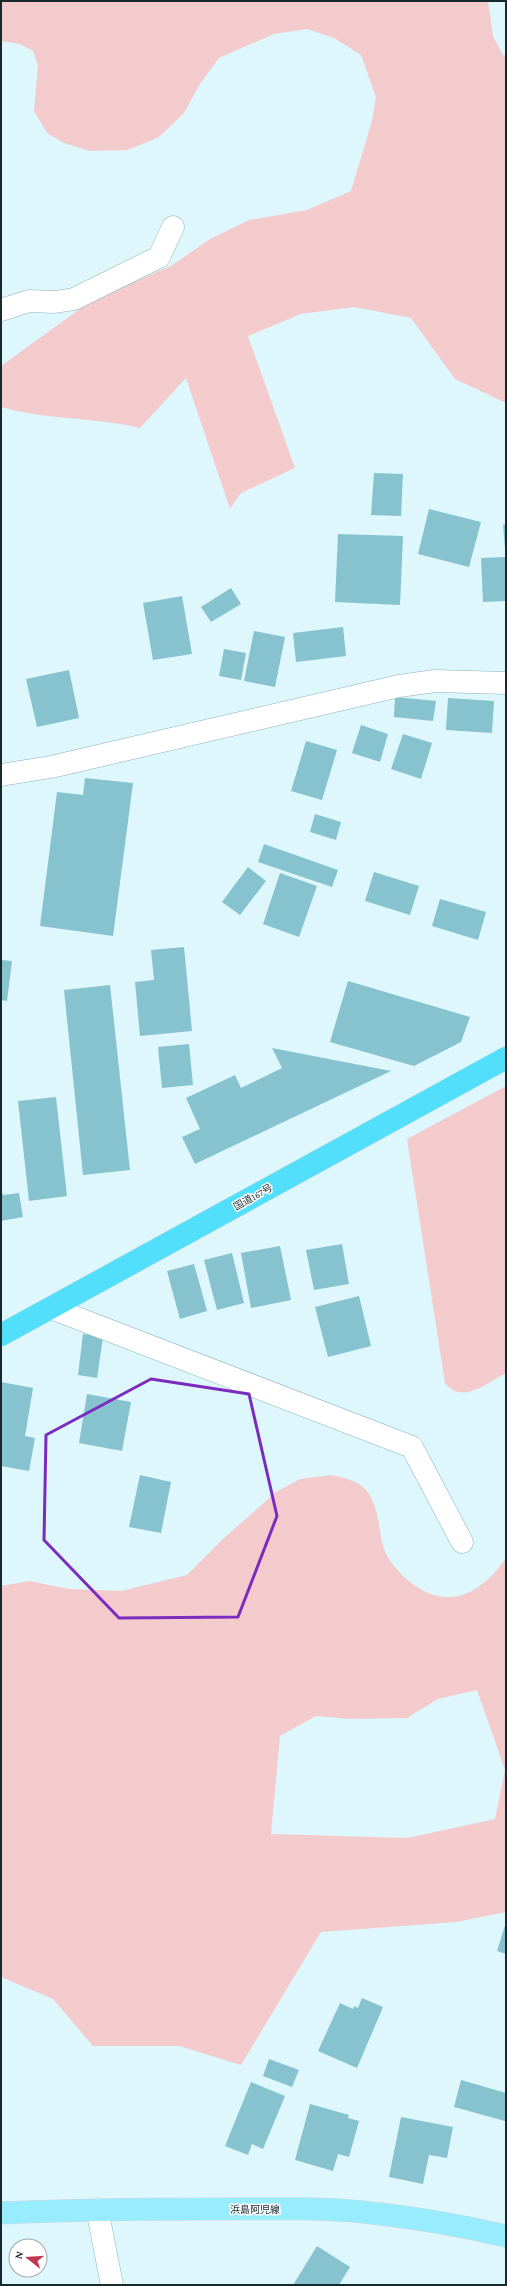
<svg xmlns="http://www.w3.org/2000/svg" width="507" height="2286" font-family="'Crimson Pro','Noto Sans JP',serif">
<rect width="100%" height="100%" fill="#ddf7fd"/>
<g fill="#f4cbcc" fill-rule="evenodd">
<path d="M1 1H488L493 36 503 55H506V403L455 379 411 318 354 307 301 314 248 336 295 468 241 493 230 509 186 378 140 428C94 417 46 420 1 407V366L95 298 171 266 210 239 249 220 307 210 351 191 372 121 376 97 361 55 334 38 307 29 274 34 219 58 200 84 184 113 159 137 128 150 90 151 64 143 47 133 34 111 38 65 33 51 20 44 1 41Z"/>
<path d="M506 1086V1373C488 1383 461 1405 445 1383L407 1139Z"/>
<path d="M332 1475C344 1478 358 1480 367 1491 380 1509 378 1530 384 1549 388 1561 400 1574 410 1582 448 1612 481 1594 506 1558V1912L456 1922 321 1932 241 2065 179 2046H93L53 1999 1 1977V1586L29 1581 69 1589 121 1591 187 1575 224 1538 276 1492 300 1479ZM477 1690 505 1770 495 1819 407 1838 271 1834 280 1736 316 1716 351 1719 407 1718 438 1699Z"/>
</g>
<g fill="#87c2cf">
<polygon points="374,473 403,474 401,516 371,515"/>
<polygon points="429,509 481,522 469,567 418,554"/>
<polygon points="506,524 506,548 505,548 503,525"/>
<polygon points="338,534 403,536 400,605 335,602"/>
<polygon points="506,557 506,601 483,602 481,558"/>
<polygon points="231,588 241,604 211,622 201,607"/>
<polygon points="182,596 192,654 153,660 143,603"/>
<polygon points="343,627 346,656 296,662 293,633"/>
<polygon points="254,631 285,637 275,687 244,681"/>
<polygon points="224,649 246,653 241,680 219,676"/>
<polygon points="69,670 79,718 37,727 26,679"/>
<polygon points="395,697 436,701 433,721 394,717"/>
<polygon points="448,698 494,701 492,733 446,730"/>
<polygon points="361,725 388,734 380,762 352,753"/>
<polygon points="403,734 432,743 421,779 391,769"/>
<polygon points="306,741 337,750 322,800 291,791"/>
<polygon points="85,778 133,783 113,936 40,926 57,792 83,795"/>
<polygon points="315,814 341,822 336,840 310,832"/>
<polygon points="264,844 338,870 332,887 258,862"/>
<polygon points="248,867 266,881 240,915 222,902"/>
<polygon points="374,872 419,886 410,915 365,901"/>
<polygon points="280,873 317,886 299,937 263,924"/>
<polygon points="440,899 486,912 478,940 432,926"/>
<polygon points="184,947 192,1031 140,1036 135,982 154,980 151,950"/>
<polygon points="1,960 12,961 7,1001 1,1000"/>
<polygon points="348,981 470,1017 461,1042 414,1066 330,1042"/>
<polygon points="110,985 130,1170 83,1175 64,990"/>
<polygon points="189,1044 193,1085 162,1088 158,1047"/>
<polygon points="272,1048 391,1071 195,1164 182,1137 200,1129 186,1098 235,1075 241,1088 282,1068"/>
<polygon points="56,1097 67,1196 29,1201 18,1101"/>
<polygon points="1,1189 3,1195 19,1193 23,1217 1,1221"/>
<polygon points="342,1244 349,1284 314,1290 306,1250"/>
<polygon points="280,1246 291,1300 251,1308 241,1253"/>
<polygon points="232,1253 244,1303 217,1310 204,1260"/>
<polygon points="194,1264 207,1311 180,1319 167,1271"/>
<polygon points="359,1296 371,1346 328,1357 315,1307"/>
<polygon points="83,1334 103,1337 97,1378 78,1375"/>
<polygon points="1,1382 33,1388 25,1436 35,1438 29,1471 1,1466"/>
<polygon points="87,1394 131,1402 122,1451 79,1443"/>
<polygon points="140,1475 171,1482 161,1533 129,1527"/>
<polygon points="506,1922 506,1954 497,1951"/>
<polygon points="362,1998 383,2007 357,2068 318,2051 340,2003 353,2009 354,2006 358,2008"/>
<polygon points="269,2059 299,2070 292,2087 263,2076"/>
<polygon points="461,2080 506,2093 505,2121 454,2107"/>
<polygon points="251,2082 285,2096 263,2149 252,2144 248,2155 225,2146"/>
<polygon points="310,2104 349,2115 348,2118 359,2121 349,2157 338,2154 333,2171 295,2160"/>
<polygon points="401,2117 453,2127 447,2158 429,2155 423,2184 389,2177"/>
<polygon points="317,2246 350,2267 339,2285 293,2285"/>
</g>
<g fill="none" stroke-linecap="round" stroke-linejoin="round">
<g stroke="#8ab3bd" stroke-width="23">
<g id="minor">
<polyline points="1,310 29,301 55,302 74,299 159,257 173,227"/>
<polyline points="1,775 51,767 399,686 435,681 506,683"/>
<polyline points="51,1308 412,1447 462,1542"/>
<polyline points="97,2209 112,2285"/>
</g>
</g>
<g stroke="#d5d8d9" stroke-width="23">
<path id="major" d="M1 2213C70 2210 138 2209 206 2209 258 2209 311 2207 363 2212 411 2217 459 2225 506 2236"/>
</g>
<g stroke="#d5d8d9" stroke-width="23">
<polyline id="highway" points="1,1335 506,1058"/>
</g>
<use href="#minor" stroke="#fff" stroke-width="22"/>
<use href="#major" stroke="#97ecfd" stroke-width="22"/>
<use href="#highway" stroke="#52dffb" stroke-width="22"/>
</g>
<path fill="none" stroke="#7b2cbf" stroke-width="3" stroke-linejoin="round" d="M151 1379 249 1394 277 1516 238 1617 119 1618 44 1540 46 1435Z"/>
<g text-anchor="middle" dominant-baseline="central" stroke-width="3" stroke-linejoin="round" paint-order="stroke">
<g font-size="10" fill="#18292d" stroke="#fefefe">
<text transform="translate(253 1197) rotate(-29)">国道167号</text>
<text x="255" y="2209">浜島阿児線</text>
</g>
</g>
<rect width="507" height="2286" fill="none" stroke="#18292d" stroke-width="4"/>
<g transform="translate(28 2258) rotate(287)"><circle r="19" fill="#fefefe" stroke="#a2a9aa"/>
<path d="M0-3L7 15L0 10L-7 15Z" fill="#c6354f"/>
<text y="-6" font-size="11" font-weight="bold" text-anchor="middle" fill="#18292d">N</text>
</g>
</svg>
